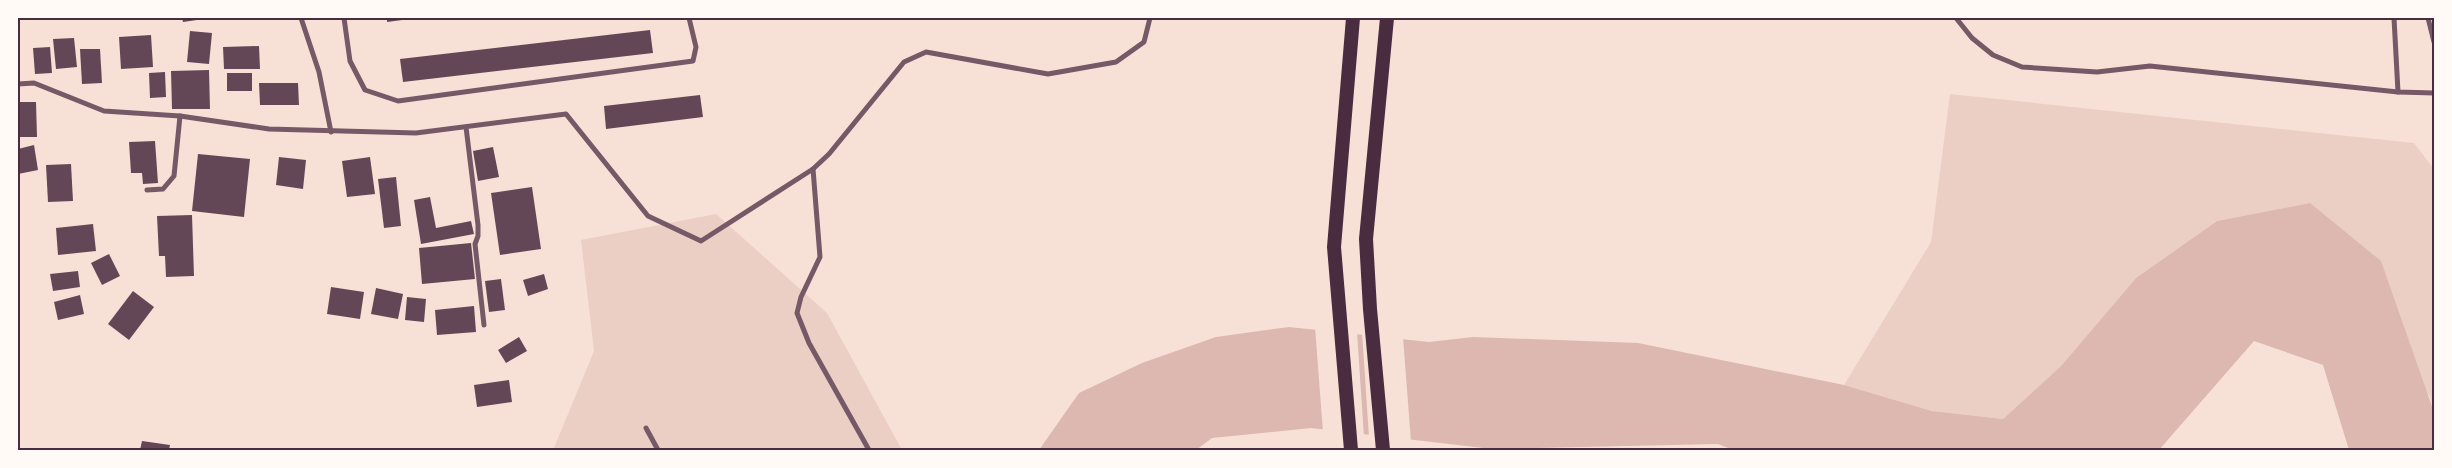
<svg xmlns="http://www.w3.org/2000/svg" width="2452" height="468" font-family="'Alegreya Sans',sans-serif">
<rect width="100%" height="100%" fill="#f7e1d7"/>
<g fill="#ebcfc5">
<polygon points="1950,94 2414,143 2434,169 2434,412 2430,397 2310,203 2217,221 2136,278 2061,366 2003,419 1932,411 1844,385 1931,242"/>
<polygon points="716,214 827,313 902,450 547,450 554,448 594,351 581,240"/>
</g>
<polygon fill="#dcb8b0" points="2310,203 2381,261 2434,412 2434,450 2349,450 2323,365 2254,341 2159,450 1733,450 1718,444 1492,449 1311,428 1212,438 1196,450 1039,450 1079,393 1142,363 1216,337 1289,327 1429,342 1473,337 1638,343 1844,385 1932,411 2003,419 2061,366 2136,278 2217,221"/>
<g fill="#f7e1d7">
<polygon points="1315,327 1357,332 1364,437 1323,432"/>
<polygon points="1362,332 1403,337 1411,442 1369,437"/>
</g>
<g fill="#644757">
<polygon points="182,18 204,18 204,19 183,22"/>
<polygon points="387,18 410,18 410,19 387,22"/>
<polygon points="650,30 653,53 403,82 400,59"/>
<polygon points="190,31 212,33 209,64 187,62"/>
<polygon points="151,35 153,67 121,69 119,37"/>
<polygon points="74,38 77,67 56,69 53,39"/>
<polygon points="259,46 260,69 224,69 223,47"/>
<polygon points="50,47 52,73 35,74 33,48"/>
<polygon points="80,49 100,49 102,83 82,84"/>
<polygon points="209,70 210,109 172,109 171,71"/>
<polygon points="165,72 166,97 150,98 149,73"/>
<rect x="227" y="73" width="25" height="18"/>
<polygon points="259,83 298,83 299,105 260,105"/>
<polygon points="700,95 703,117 606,129 604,106"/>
<polygon points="18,102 36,102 37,137 18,137"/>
<polygon points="155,141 158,183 143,184 142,173 131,173 129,142"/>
<polygon points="34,145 38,170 18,174 18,149"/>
<polygon points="493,147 499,177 478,181 473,151"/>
<polygon points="198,154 250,159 244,217 192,211"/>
<polygon points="279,157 306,160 303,189 276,185"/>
<polygon points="370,157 375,194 347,197 342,161"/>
<polygon points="71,164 73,201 48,202 46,165"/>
<polygon points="396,177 401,226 384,228 378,179"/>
<polygon points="532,187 541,249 500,255 491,193"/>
<polygon points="430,197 436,228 471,221 474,234 421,244 414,200"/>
<polygon points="192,215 194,276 166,277 165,256 159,256 157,216"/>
<polygon points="93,224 96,251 58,255 56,228"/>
<polygon points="471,243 475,279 422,284 419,248"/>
<polygon points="109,254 120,276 102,285 91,263"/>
<polygon points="78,271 80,287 53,291 50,274"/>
<polygon points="544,274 548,289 528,296 523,280"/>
<polygon points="501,279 505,310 489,312 485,281"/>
<polygon points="331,287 364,292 360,319 327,314"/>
<polygon points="376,288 403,294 398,319 371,314"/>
<polygon points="133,291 154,307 129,340 108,324"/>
<polygon points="80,295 84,314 58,320 54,302"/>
<polygon points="407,297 426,299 424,322 405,320"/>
<polygon points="474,306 476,332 437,335 435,310"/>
<polygon points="519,337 527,351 506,363 498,350"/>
<polygon points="509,380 512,402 477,407 474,385"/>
<polygon points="142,441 170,445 169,450 140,450"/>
</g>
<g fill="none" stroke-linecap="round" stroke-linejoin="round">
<g stroke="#755966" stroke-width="5">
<polyline points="301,18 319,72 331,132"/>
<polyline points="344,18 350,61 365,90 398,101 693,61 696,47 689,18"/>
<polyline points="1956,18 1972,38 1993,55 2022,67 2097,72 2150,66 2398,92 2434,93"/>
<polyline points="2394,18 2398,92"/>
<polyline points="2428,18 2434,42"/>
<polyline points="18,84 34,83 104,111 180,116 269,129 416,133 566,114 648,216 701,241 813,169 829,154 904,62 926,52 1048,74 1116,62 1144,42 1150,18"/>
<polyline points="466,127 478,225 478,236 475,244 484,325"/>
<polyline points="813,169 820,257 801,297 797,313 809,343 869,450"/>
<polyline points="147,190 163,189 174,176 180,116"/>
<polyline points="646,428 658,450"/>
</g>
<g stroke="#4a2c40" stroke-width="14">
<polyline points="1351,450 1334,247 1353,18"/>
<polyline points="1383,450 1370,309 1366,239 1387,18"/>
</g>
</g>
<rect width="2452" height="468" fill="none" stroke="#fffaf5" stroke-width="38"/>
<rect x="19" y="19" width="2414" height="430" fill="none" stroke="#4a2c40" stroke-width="2"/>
</svg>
